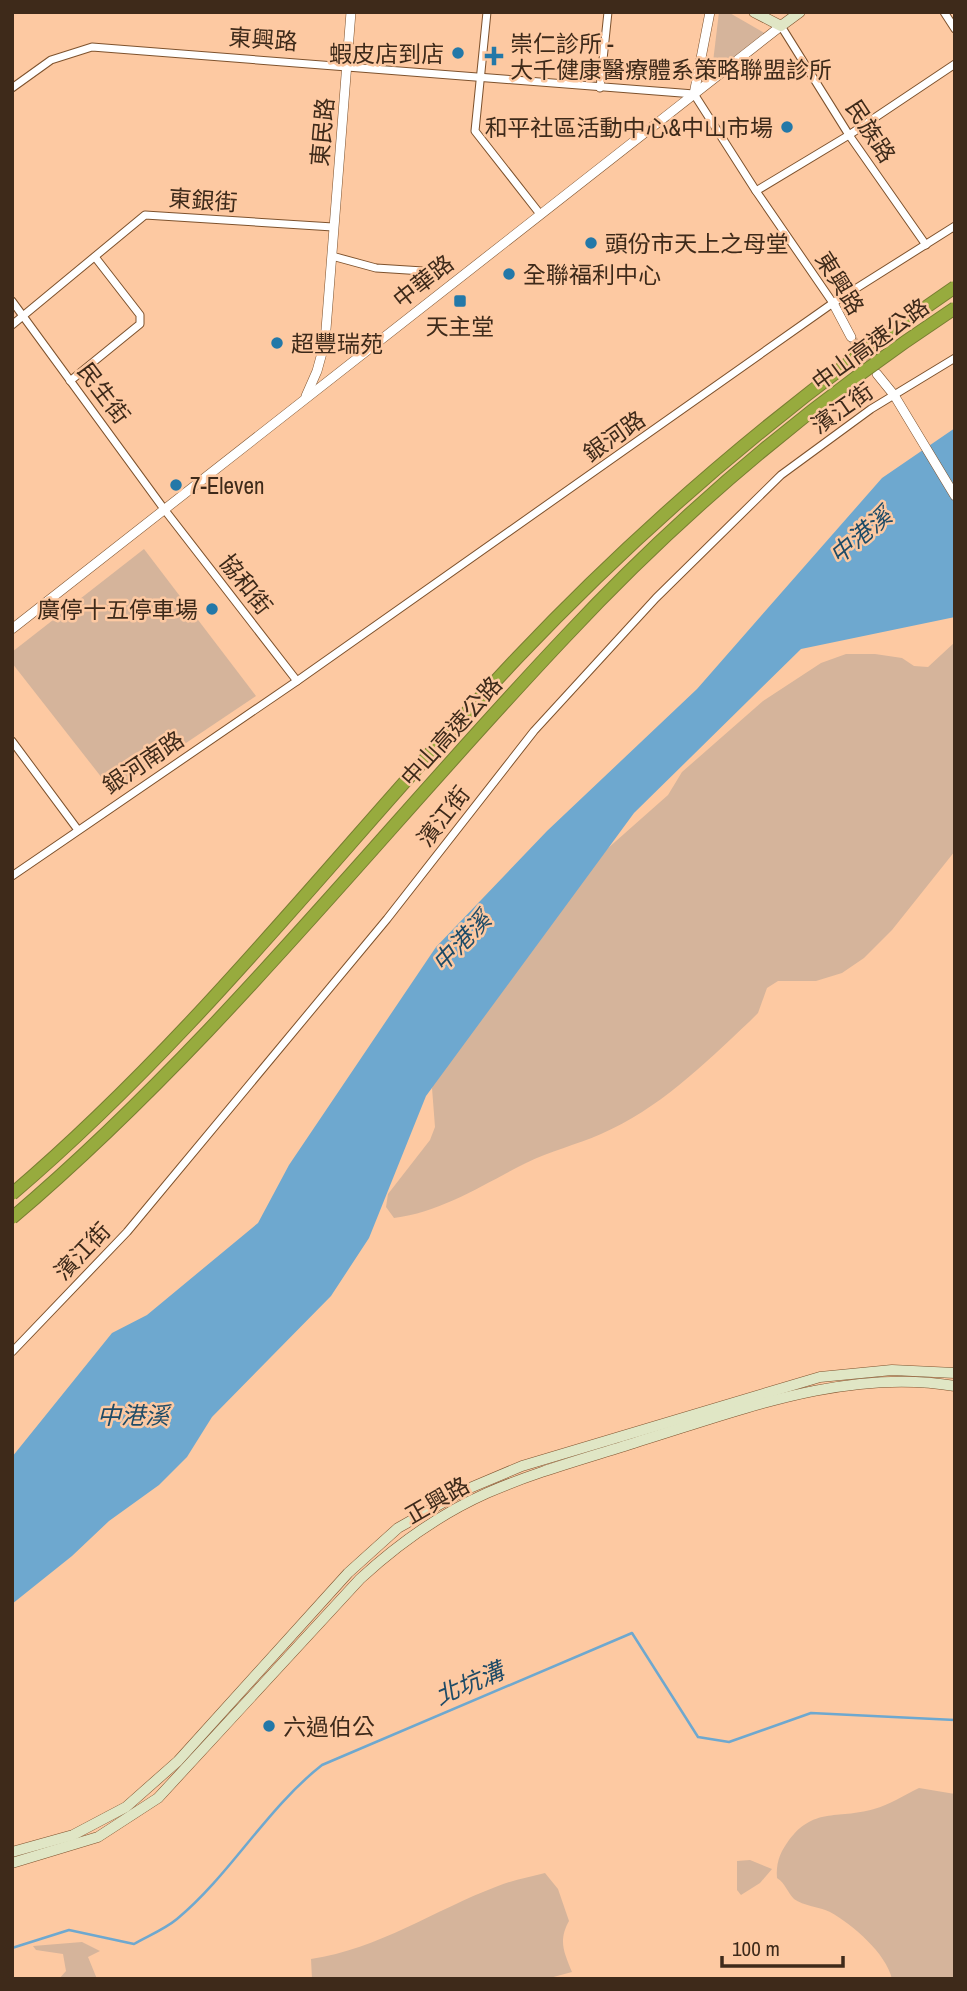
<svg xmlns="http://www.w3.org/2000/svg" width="967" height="1991" font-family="'Archivo Narrow','Noto Sans TC',sans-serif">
<rect width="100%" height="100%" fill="#fdc9a2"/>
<g fill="#d5b49b">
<polygon points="719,12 728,12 766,34 719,71 713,62"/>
<polygon points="144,549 256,696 113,792 12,663 12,652"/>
<path d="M955 642V851L892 930 864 958 842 973 816 981H778L767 988 758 1013 749 1022C703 1065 659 1109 601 1134 576 1145 550 1151 526 1163 484 1184 442 1212 394 1218L386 1207 388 1194 430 1140 435 1127 432 1088 440 1064 607 849 668 795 682 772 763 701 821 663 846 654H875L902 658 914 666 928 667Z"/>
<path d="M919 1788 955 1794V1979H892C886 1953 853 1925 830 1912 820 1907 803 1906 794 1899 787 1892 786 1884 777 1878 776 1865 779 1854 787 1843 813 1806 836 1820 874 1809 889 1805 904 1795 919 1788Z"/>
<polygon points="750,1860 772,1869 760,1883 741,1895 737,1890 737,1861"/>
<path d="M545 1873 558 1889 569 1921C558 1941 564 1952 572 1972L546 1979H312L311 1959C379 1949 434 1910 498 1886 513 1880 530 1877 545 1873Z"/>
<polygon points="82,1942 100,1951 88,1957 97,1979 59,1979 66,1971 63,1954 36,1950 33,1946"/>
</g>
<polygon fill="#6ea8cf" points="955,428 955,617 801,649 634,813 426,1096 369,1238 331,1296 212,1417 187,1457 159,1485 109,1521 72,1556 12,1604 12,1457 112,1333 147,1315 258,1223 289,1165 436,947 547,831 697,689 882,478"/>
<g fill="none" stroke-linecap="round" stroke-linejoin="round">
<path stroke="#6ea8cf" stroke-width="2.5" d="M12 1948 69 1930 134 1944C148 1936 165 1929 177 1919 231 1874 266 1809 322 1765L632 1633 698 1737 729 1742 811 1713 955 1720"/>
<polyline stroke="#d7a987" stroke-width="9" stroke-dasharray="9 4.5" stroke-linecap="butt" points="851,337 874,370"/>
<g stroke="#7e522d" stroke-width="9">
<g id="minor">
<polyline points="487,12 475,131 540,214"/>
<polyline points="944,12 955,29"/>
<polyline points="781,26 849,135 926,245"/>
<polyline points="12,88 51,60 92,47 694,94 756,191 833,303"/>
<polyline points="600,88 608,12"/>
<polyline points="756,191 849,135 955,64"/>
<polyline points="332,256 376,268 423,271"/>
<polyline points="12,301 164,509 297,681"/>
<polyline points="12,325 145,215 333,227"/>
<polyline points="70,381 140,324 140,315 95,257"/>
<polyline points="12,741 78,830"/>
<polyline points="12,876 297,681 833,303 955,226"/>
<polyline points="12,1352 127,1232 387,919 534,731 656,598 781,475 871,409 955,358"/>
</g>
</g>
<g stroke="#7e522d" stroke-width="10">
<g id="tertiary">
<polyline points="694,94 710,12"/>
<polyline points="833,303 851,337"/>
<polyline points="877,374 894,395 955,496"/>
<polyline points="306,396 317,371 325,342 351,12"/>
<polyline points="12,629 781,26"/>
</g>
</g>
<g stroke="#7e522d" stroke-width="11">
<g id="secondary">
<polyline points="754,12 781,26 800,12"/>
<polyline points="12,1852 73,1835 126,1807 178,1761 348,1573 398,1528 465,1490 522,1466 820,1377 892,1370 955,1373"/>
<path d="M12 1863 98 1837 158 1798 360 1579C398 1544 440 1514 487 1493 537 1471 591 1457 643 1440 743 1409 849 1368 955 1386"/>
</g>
</g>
<use href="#minor" stroke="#fff" stroke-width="7"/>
<use href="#tertiary" stroke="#fff" stroke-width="9"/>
<use href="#secondary" stroke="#e0e6c5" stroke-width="10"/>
<g stroke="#787e31" stroke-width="14" stroke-linecap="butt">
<g id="motorway-bridge">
<path d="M12 1194C201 1033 349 836 518 657 650 518 797 394 955 287"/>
<path d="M12 1218C217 1044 382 830 567 635 682 512 814 401 955 308"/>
</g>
</g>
<use href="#motorway-bridge" stroke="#97ab3e" stroke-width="12"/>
</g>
<g fill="#2378a8" stroke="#fdc9a2" stroke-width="2.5">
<circle cx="458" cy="53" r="7"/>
<path d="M490.5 45.5h7v7h7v7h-7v7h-7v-7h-7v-7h7z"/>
<circle cx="787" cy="127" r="7"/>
<circle cx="591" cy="243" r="7"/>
<circle cx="509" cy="274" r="7"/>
<rect x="453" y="294" width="14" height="14" rx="3.5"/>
<circle cx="277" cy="343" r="7"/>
<circle cx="176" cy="485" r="7"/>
<circle cx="212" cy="609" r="7"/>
<circle cx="269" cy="1726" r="7"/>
</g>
<g text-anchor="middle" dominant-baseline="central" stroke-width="5" stroke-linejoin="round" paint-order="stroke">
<g font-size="23" fill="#3e2a1a" stroke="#fdc9a2">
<text transform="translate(263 39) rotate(4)">東興路</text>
<text transform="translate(871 131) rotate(57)">民族路</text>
<text transform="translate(322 132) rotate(-85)">東民路</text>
<text transform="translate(203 200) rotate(4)">東銀街</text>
<text transform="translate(423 281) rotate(-38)">中華路</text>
<text transform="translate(840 283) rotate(58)">東興路</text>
<text transform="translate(870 344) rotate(-36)">中山高速公路</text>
<text transform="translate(104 393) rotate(53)">民生街</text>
<text transform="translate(842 408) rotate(-35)">濱江街</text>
<text transform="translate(614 436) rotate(-35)">銀河路</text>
<text transform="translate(246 584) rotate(52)">協和街</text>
<text transform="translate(451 731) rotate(-48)">中山高速公路</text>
<text transform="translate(143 762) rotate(-34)">銀河南路</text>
<text transform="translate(443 816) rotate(-52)">濱江街</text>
<text transform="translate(82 1251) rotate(-46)">濱江街</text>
<text transform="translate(437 1500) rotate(-30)">正興路</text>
</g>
<g font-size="23" fill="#3e2a1a" stroke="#fdc9a2" text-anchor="start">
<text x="510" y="43">崇仁診所 -<tspan x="510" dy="26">大千健康醫療體系策略聯盟診所</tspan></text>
<text x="444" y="53" text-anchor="end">蝦皮店到店</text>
<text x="773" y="127" text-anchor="end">和平社區活動中心&amp;中山市場</text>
<text x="605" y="243">頭份市天上之母堂</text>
<text x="523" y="274">全聯福利中心</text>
<text x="460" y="326" text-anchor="middle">天主堂</text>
<text x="291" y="343">超豐瑞苑</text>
<text x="190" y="485">7-Eleven</text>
<text x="198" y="609" text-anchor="end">廣停十五停車場</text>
<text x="283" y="1726">六過伯公</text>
</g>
<g font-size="24" font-style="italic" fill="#1e4b67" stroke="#fdc9a2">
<text transform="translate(860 535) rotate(-40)">中港溪</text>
<text transform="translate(461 941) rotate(-46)">中港溪</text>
<text x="133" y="1415">中港溪</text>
<text transform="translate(469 1683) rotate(-23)">北坑溝</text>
</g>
</g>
<rect width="967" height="1991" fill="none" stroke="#3e2a1a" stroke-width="28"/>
<path d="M722 1956v10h121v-10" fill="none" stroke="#3e2a1a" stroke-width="3.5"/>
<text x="732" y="1956" font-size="21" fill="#3e2a1a" stroke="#fdc9a2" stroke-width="5" paint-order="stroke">100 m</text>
</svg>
